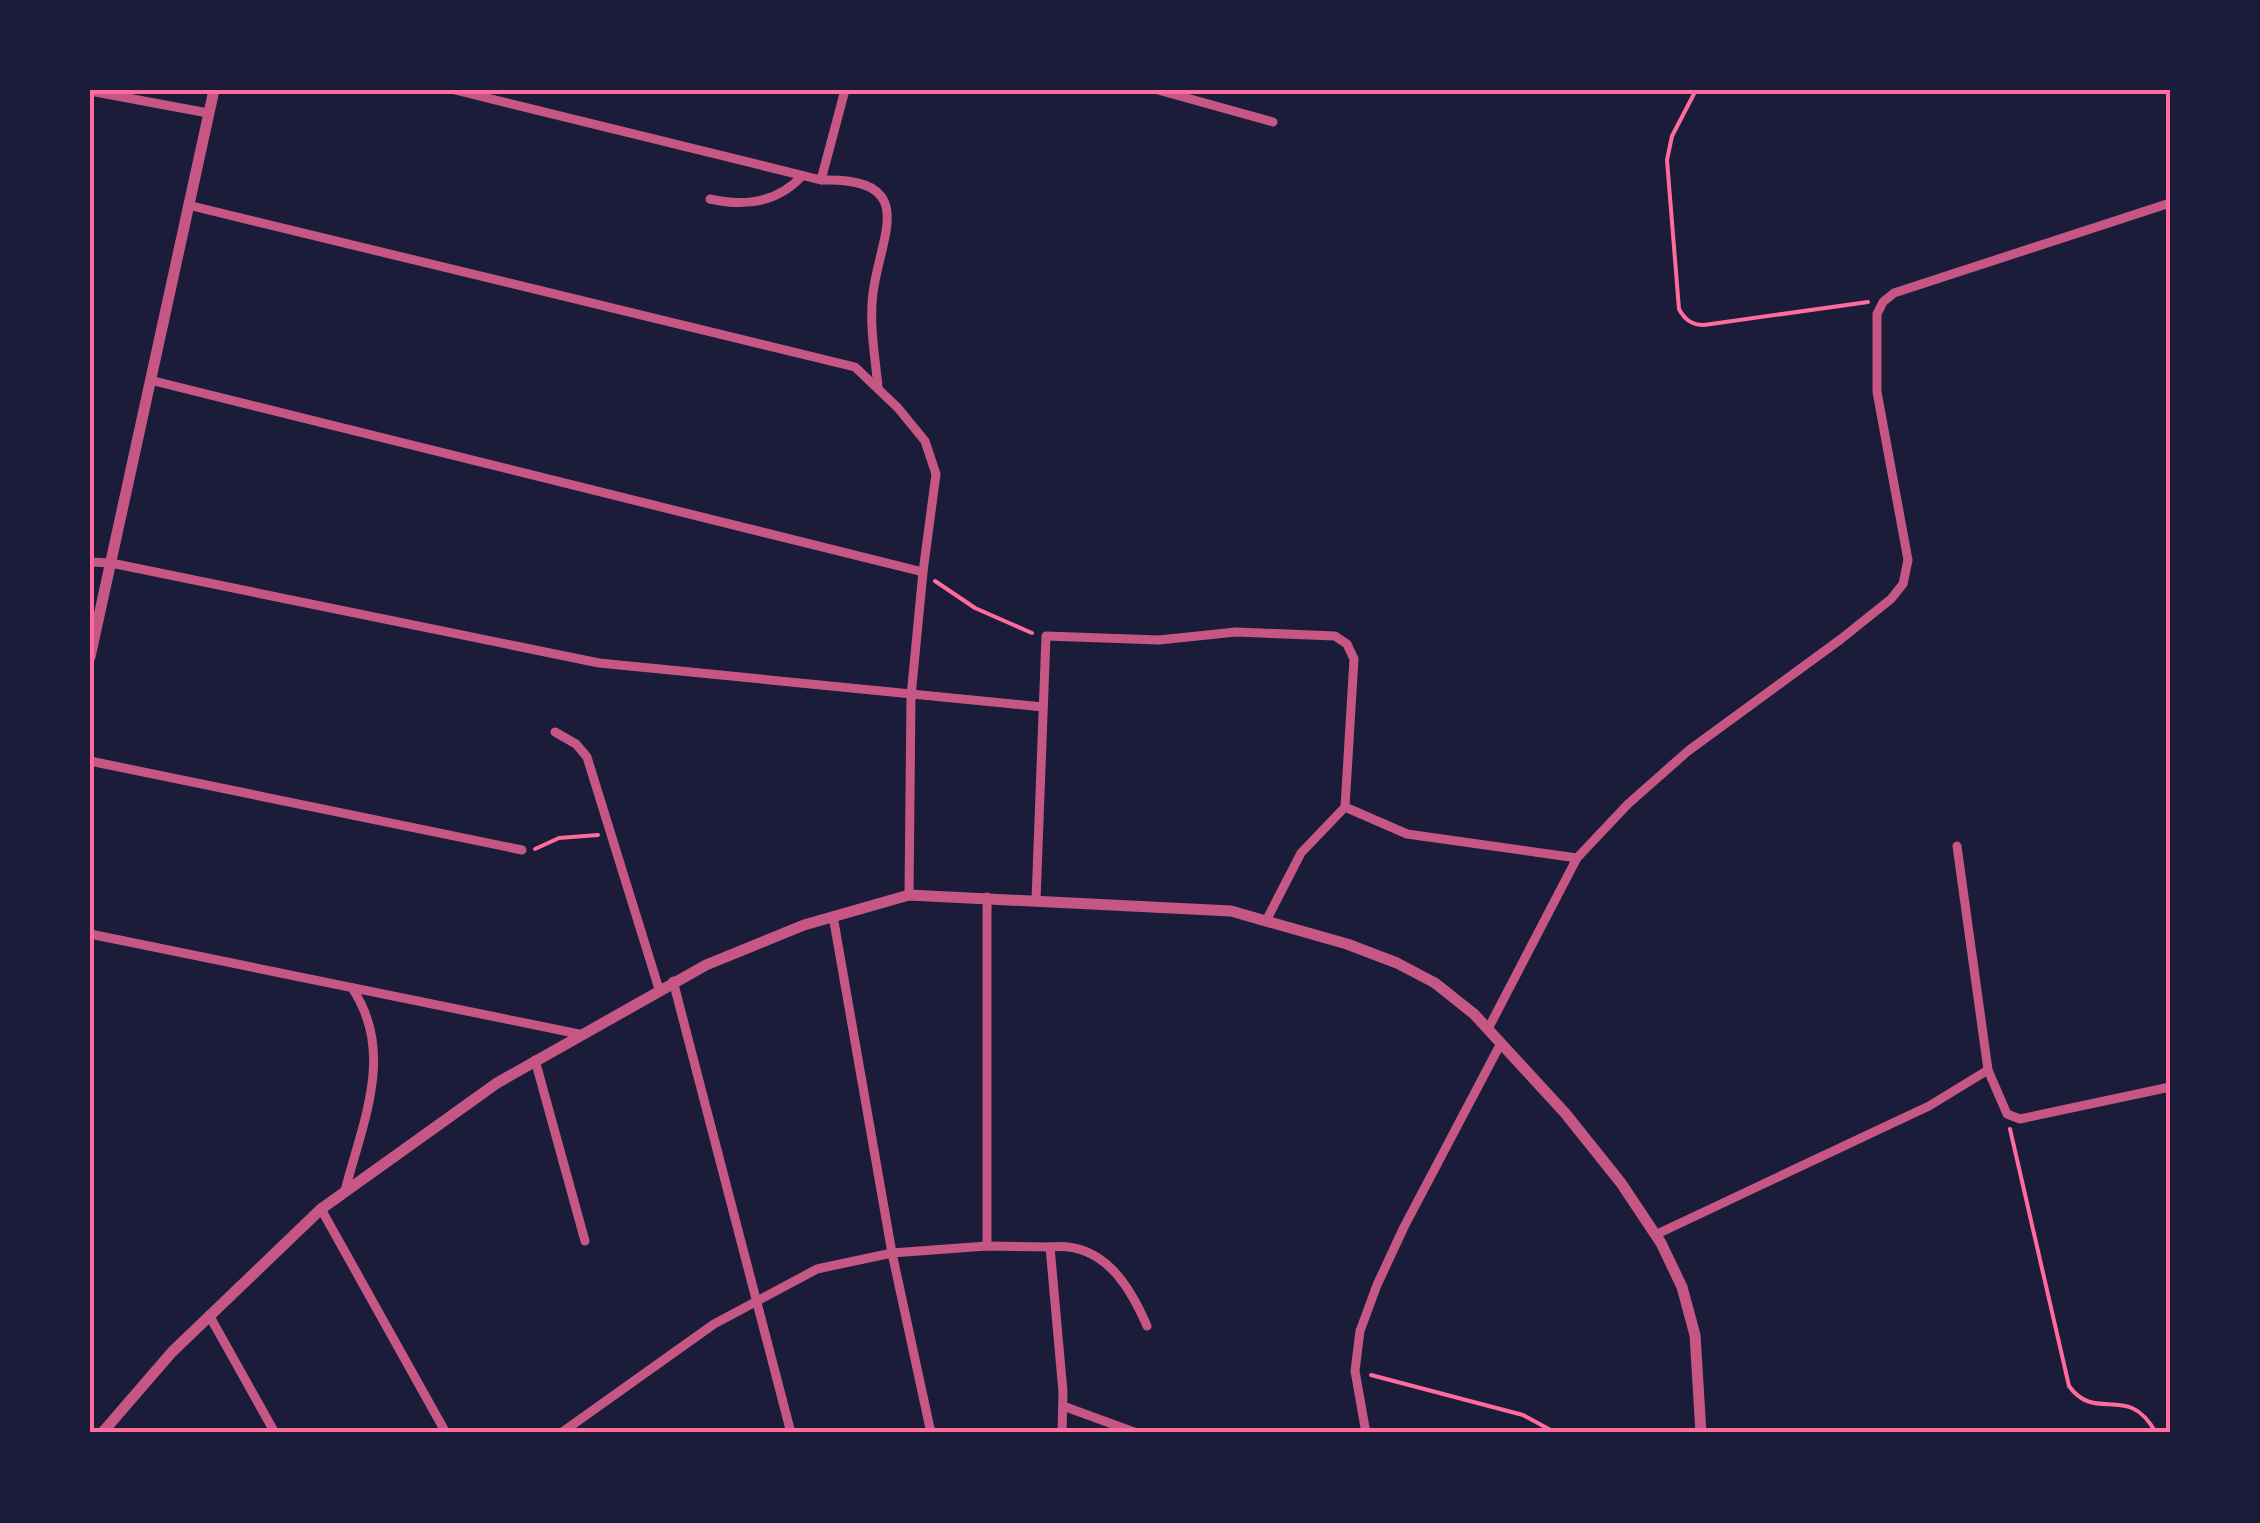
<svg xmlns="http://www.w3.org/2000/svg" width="2260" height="1523" font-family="'Sofia Sans Condensed',sans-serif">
<rect width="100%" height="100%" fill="#1b1b3a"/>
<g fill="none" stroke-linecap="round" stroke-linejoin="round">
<g stroke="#ff6b9d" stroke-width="4">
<path d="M1696 90 1672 136 1667 160 1679 309C1685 320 1692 325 1704 325L1868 302"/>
<polyline points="935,581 975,608 1032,633"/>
<polyline points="535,849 559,838 598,835"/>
<path d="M2010 1129 2069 1386C2096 1424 2128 1381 2156 1433"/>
<polyline points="1371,1375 1523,1415 1556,1433"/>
</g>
<g stroke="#c65784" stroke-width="9">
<path d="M455 90 821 180C921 177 880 236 873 293 869 324 875 356 878 387"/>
<polyline points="1158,90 1273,122"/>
<polyline points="90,91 208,113"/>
<polyline points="821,180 845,90"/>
<path d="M710 199C745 207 777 203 802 176"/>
<polyline points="188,205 855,367 898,408 925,441 936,474 923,572 911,696 909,895"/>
<polyline points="150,380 923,572"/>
<polyline points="90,562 111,563 599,663 1043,707"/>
<polyline points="555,732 576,744 587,757 659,989"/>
<polyline points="90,761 522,850"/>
<polyline points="1957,846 1988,1070 2007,1114 2020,1119 2170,1087"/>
<polyline points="1036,900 1046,636 1159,640 1236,632 1335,636 1347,644 1354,659 1345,807 1407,834 1577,858"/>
<polyline points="833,916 892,1253 931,1433"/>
<polyline points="1267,919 1301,853 1345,807"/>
<polyline points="90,934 579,1034"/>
<polyline points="673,981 791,1433"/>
<polyline points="1488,1029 1577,858 1628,804 1688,751 1841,639 1891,599 1903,584 1908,560 1877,392 1877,314 1883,302 1894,293 2170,203"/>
<polyline points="535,1060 585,1241"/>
<path d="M345 1191C362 1123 396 1053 352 988"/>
<polyline points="321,1209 446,1433"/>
<polyline points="1655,1235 1929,1106 1988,1070"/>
<polyline points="987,1246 987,897"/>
<path d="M1050 1247C1102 1241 1129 1284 1147 1326"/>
<polyline points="209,1315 275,1433"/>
<polyline points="1063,1406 1137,1433"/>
<polyline points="561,1433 714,1324 817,1269 892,1253 987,1246 1050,1247 1063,1392 1062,1433"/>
<polyline points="1366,1433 1355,1371 1360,1331 1377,1285 1404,1227 1501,1043"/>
</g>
<g stroke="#c65784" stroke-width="11">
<polyline points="90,657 214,90"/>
<polyline points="102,1433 172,1352 321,1209 497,1083 706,965 804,925 909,895 1231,911 1347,944 1397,963 1435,983 1474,1014 1565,1113 1621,1183 1661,1243 1682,1287 1695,1335 1701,1433"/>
</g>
</g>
<rect width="2260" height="1523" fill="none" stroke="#1b1b3a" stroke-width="185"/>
<rect x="92" y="92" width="2076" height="1338" fill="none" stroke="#ff6b9d" stroke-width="4"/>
</svg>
